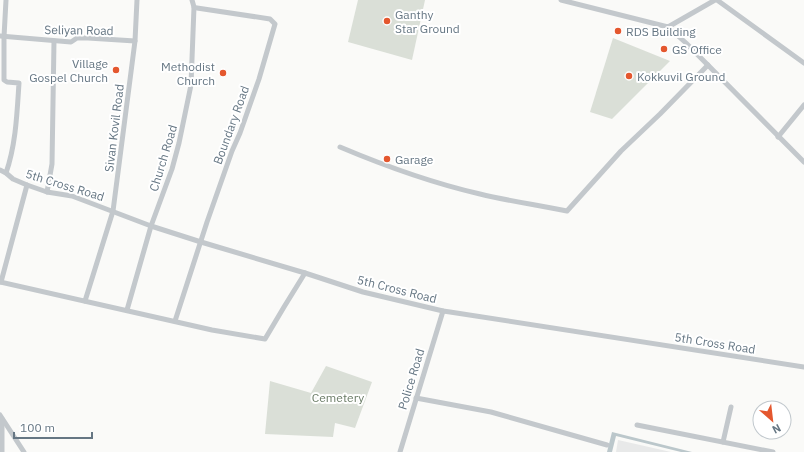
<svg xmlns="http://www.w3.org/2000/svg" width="804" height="452" font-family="'IBM Plex Sans',sans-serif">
<rect width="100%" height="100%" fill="#fafaf8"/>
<polygon fill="#e8e9e9" points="618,440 671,452 616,452"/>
<g fill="#dadfd7">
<polygon points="358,0 425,0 412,60 348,42"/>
<polygon points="613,38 670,61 612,119 590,112"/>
<polygon points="326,366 372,382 355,428 335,423 333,437 265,434 270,381 311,393"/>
</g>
<polygon fill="#bbc7cb" points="612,432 692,452 681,452 616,436 612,452 607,452"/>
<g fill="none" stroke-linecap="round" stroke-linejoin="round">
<g stroke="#c3c8cc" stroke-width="5">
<path d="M6 0 4 37V80L7 82 19 83C17 113 16 144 6 173"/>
<polyline points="561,0 668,27 715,0"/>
<polyline points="717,0 804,63"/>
<polyline points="668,27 686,43 804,162"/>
<polyline points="0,36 71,42 77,38 88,38 135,41"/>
<polyline points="778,137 804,105"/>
<path d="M340 147C385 166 432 183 480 194 508 201 538 205 567 211L621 151 660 114 708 65"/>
<polyline points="0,170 6,173 13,179 27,185 47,192 72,196 151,226 201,242 305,273 363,292 443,311 450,312 804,367"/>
<polyline points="47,192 52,164 54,41"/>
<polyline points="0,282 212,330 265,339 284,307 305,273"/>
<polyline points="1,282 27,185"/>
<polyline points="85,301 113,211 135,41 137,0"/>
<polyline points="127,310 151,226 172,169 179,143 191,85 194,7"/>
<polyline points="175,321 207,222 232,151 240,133 259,79 275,24 270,19 197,8 194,7 192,0"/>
<polyline points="416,398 491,412 607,445"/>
<polyline points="0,415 24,452"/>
<polyline points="637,425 773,452"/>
<polyline points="723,442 731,407"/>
<polyline points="2,452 2,419"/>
<polyline points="400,452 443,311"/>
</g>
</g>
<g fill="#e4572e" stroke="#fff" stroke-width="1.5">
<circle cx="387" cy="21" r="4"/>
<circle cx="618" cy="31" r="4"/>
<circle cx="664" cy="49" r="4"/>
<circle cx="116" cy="70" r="4"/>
<circle cx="223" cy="73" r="4"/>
<circle cx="629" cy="76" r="4"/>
<circle cx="387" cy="159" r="4"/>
</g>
<g text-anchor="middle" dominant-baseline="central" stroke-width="4" stroke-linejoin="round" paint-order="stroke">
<g font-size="12" fill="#657683" stroke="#fff" text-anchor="start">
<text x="395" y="14">Ganthy<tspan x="395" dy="14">Star Ground</tspan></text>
<text x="626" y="31">RDS Building</text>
<text x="672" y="49">GS Office</text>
<text x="108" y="63" text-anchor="end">Village<tspan x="108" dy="14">Gospel Church</tspan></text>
<text x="215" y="66" text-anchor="end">Methodist<tspan x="215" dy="14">Church</tspan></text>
<text x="637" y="76">Kokkuvil Ground</text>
<text x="395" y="159">Garage</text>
</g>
<g font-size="12" fill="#657683" stroke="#fff">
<text transform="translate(79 30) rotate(1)">Seliyan Road</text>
<text transform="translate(231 125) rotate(-70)">Boundary Road</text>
<text transform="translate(114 128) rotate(-83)">Sivan Kovil Road</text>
<text transform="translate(163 158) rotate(-73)">Church Road</text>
<text transform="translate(65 185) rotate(17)">5th Cross Road</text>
<text transform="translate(397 289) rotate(14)">5th Cross Road</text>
<text transform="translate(715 343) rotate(9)">5th Cross Road</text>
<text transform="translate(411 379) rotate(-73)">Police Road</text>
</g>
<g font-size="12" fill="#687a64" stroke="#fff">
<text x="338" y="397">Cemetery</text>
</g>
</g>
<g transform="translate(772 420) rotate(152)"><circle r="19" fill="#ffffff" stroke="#c1c8cd"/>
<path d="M0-3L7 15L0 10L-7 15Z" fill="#e4572e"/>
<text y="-6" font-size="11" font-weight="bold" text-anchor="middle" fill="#657683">N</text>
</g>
<path d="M14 432v6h78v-6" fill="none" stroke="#657683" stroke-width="2"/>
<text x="20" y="432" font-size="12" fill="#657683" stroke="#ffffff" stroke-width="3" paint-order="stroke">100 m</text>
</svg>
